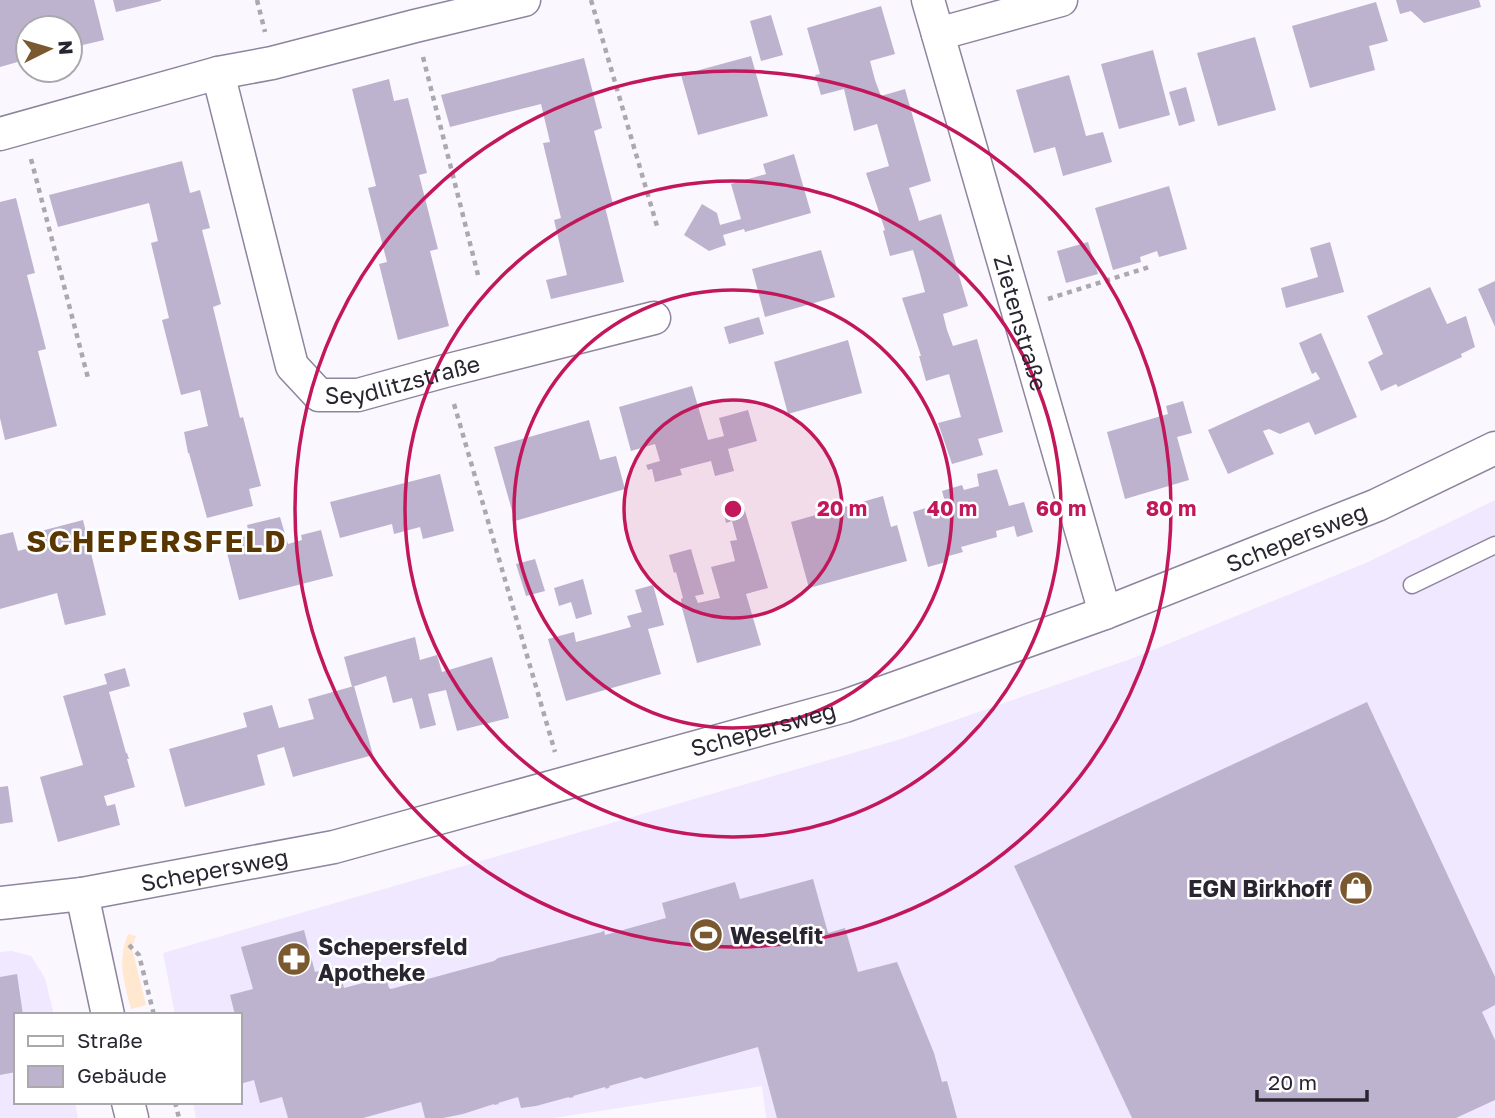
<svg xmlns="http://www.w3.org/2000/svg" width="1495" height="1118" font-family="'Golos Text',sans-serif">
<rect width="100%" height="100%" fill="#faf8fe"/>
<g fill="#efe8fe">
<polygon points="1495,500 1495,1118 766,1118 762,1086 554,1118 196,1118 193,1102 240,1102 240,1015 175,1015 163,953 901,739 1136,657 1368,562"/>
<polygon points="12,951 31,956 45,978 54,1015 16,1015 16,1102 75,1102 78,1118 0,1118 0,952"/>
</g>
<path fill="#ffe8cf" d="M128 934 136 936 132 948 146 1005 131 1009C124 981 117 962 128 934Z"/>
<g fill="#bdb3ce">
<polygon points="0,0 94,0 104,40 70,48 70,28 28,28 28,59 0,67"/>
<polygon points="113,0 161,0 161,1 116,12"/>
<polygon points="1396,0 1479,0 1481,7 1424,23 1411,11 1400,14"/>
<polygon points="1376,2 1388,41 1369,46 1375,70 1310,88 1292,26"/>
<polygon points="881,6 895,54 870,61 875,80 881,96 905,89 931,181 909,188 914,204 919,221 941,214 968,306 943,314 947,330 953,346 977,339 1003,432 978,439 983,455 952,464 938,423 961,417 949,374 926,381 919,356 921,356 902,298 925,292 919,270 913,250 890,256 883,231 885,230 866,173 889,166 877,124 854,131 844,89 821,95 815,75 820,74 807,28"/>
<polygon points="771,15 783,55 761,61 750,21"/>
<polygon points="1255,37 1276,110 1218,126 1197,53"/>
<polygon points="1153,50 1170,115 1119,129 1101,64"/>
<polygon points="751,56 768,116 698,135 681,75"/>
<polygon points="584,58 602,128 594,131 613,204 605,207 624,282 551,299 546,280 567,275 554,220 561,218 543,143 550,142 541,104 450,127 441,95"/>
<polygon points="1069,75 1086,136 1103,132 1112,162 1063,176 1055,147 1034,153 1016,90"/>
<polygon points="389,79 394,101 408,98 427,173 419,175 438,249 430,251 449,326 398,340 379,264 387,262 368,188 376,186 352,89"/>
<polygon points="1186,87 1195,121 1179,126 1169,92"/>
<polygon points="794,154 811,213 745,232 744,229 723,235 726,245 709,251 684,235 702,204 717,213 720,225 741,219 731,184 766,174 763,164"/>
<polygon points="182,161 190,193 200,190 210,228 202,230 221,304 213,307 240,418 243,417 261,486 249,489 253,506 207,518 189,453 188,453 184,432 208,426 200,390 181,395 162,320 169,318 151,243 158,241 149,203 58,227 49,195"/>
<polygon points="1169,186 1187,249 1159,257 1157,251 1140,257 1141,262 1113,270 1095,208"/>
<polygon points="16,198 35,273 27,275 46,349 38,351 57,426 5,440 0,418 0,202"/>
<polygon points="1088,242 1098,274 1066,283 1057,251"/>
<polygon points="1330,242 1344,292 1286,308 1281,288 1318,277 1310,248"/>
<polygon points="821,250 835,297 765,317 752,269"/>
<polygon points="1495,281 1495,327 1478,289"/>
<polygon points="1430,287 1447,324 1466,316 1475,347 1461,354 1462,357 1398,387 1396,384 1381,391 1368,362 1383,354 1367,316"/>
<polygon points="759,317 764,334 729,344 724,327"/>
<polygon points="1321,333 1357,417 1315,435 1309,422 1280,434 1269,429 1263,431 1274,454 1228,474 1208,430 1320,379 1316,372 1312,374 1299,343"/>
<polygon points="848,340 862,393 788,414 774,362"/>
<polygon points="692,386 708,440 724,436 719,418 748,410 757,441 728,449 734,471 715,476 711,461 680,469 682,475 655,482 652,469 648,470 646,465 660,461 655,444 631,451 619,407"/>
<polygon points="1183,401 1192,433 1177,437 1189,480 1125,499 1107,432 1168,414 1166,406"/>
<polygon points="589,420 600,460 616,456 625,489 515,521 494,447"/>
<polygon points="997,469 1009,506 1024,502 1033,532 1017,537 1014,526 996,531 997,537 961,547 963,552 945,557 946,562 928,567 913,512 945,502 942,491 962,485 964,490 979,486 977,474"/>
<polygon points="440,474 454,531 423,539 420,527 394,534 392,524 340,538 330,502"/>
<polygon points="883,496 891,527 897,525 907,561 809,588 791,522"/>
<polygon points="742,501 768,588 746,594 761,645 697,663 682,608 681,599 683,598 676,572 674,573 669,555 691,549 704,594 695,596 698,603 720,598 711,567 735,561 730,541 737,540 732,521 726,523 722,506"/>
<polygon points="280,517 288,544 302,540 301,535 321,530 333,576 239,600 224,541 249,534 247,525"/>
<polygon points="83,520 106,615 65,625 57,593 0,609 0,535 13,532 18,551 44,544 41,531"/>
<polygon points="535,559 545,591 526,596 516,564"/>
<polygon points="583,579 592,614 576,619 571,602 559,606 554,588"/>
<polygon points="653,585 664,625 648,629 661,674 566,701 548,639 574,632 576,642 631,627 627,616 642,612 635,590"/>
<polygon points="415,637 420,660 437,655 442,672 492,657 509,718 457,731 446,690 428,694 436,725 420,729 412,698 393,703 386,676 352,687 344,657"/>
<polygon points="125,668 130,686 109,692 126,753 127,753 129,759 127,759 135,787 104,796 107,806 115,804 120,825 58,842 40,777 83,765 63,696 107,684 104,674"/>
<polygon points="354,686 373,755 293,777 284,747 257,755 265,785 185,807 169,749 247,727 243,713 272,705 279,728 314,719 308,699"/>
<polygon points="1367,702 1495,977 1495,1005 1482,1012 1495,1040 1495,1100 1456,1118 1132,1118 1014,866"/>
<polygon points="8,786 13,822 0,824 0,787"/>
<polygon points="813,879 828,933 845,928 858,972 897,962 934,1053 942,1082 947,1081 957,1118 777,1118 758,1047 645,1079 641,1077 609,1086 610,1087 606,1089 605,1087 573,1096 574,1097 569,1098 569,1097 536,1106 521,1108 518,1097 498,1103 499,1104 494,1105 494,1104 463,1114 443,1118 425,1118 421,1102 363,1118 288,1118 282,1097 260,1103 254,1080 240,1084 240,1015 235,1015 230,995 253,989 241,947 304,930 315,972 338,966 344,988 386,977 389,988 391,989 494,961 498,958 602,932 604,930 605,935 666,918 662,903 735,882 740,899"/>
<polygon points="17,974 23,1015 16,1015 16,1072 0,1075 0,977"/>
</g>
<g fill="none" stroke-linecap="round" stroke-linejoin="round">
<g stroke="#8d849e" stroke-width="19">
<polyline id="service" points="1412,585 1495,545"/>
</g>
<g stroke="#8d849e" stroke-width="35">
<g id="minor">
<path id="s1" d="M928 0 1105 613"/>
<polyline points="938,34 1061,0"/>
<path id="s2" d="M218 73 292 366 319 395H358L445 371 654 318"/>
<polyline points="0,134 218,73 272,63 415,26 524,0"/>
<polyline points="82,894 108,1015"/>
<path id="s3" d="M0 903 82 894 334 847 845 706 1105 613 1377 505 1495 448"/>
<polyline points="128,1102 132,1118"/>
</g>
</g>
<g stroke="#aba8b0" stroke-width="4.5" stroke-dasharray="5 5" stroke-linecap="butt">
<polyline points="257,0 265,32"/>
<polyline points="591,0 657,226"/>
<polyline points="423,57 478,275"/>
<polyline points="31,159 88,378"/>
<polyline points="1048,299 1149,267"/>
<polyline points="454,404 555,752"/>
<polyline points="129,945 139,955 154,1015"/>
<polyline points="175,1102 179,1118"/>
</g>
<use href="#service" stroke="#fff" stroke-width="16"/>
<use href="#minor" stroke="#fff" stroke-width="32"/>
</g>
<circle cx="733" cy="509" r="109" fill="#c2185b" fill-opacity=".12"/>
<g fill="none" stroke="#c2185b" stroke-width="3.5">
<circle cx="733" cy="509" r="109"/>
<circle cx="733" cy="509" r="219"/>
<circle cx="733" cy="509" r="328"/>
<circle cx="733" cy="509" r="438"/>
</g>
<defs>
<g id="shop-disc" transform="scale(1.75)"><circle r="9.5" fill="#7b5930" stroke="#fff"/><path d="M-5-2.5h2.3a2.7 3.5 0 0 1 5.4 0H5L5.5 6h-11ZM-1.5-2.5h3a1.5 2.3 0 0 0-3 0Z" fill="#fff"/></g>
<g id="stadium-disc" transform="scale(1.75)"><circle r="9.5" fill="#7b5930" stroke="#fff"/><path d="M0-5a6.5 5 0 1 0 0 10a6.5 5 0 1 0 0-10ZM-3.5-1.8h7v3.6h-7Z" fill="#fff"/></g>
<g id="pharmacy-disc" transform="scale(1.75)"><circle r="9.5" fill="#7b5930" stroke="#fff"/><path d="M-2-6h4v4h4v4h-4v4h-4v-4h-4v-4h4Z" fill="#fff"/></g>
</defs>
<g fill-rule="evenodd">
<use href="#shop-disc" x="1356" y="888"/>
<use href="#stadium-disc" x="706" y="935"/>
<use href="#pharmacy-disc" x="294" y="959"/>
</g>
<g text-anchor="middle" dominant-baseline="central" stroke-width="5" stroke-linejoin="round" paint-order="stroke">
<g font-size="23" fill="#2a2631" stroke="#fff">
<text stroke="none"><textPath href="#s1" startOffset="336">Zietenstraße</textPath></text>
<text stroke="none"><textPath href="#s2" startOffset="427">Seydlitzstraße</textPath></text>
<text stroke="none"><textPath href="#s3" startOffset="1351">Schepersweg</textPath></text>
<text stroke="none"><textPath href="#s3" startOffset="784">Schepersweg</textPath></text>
<text stroke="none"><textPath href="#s3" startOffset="217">Schepersweg</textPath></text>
</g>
<g font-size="23" font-weight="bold" fill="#2a2631" stroke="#fff" text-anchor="start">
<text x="1332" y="888" text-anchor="end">EGN Birkhoff</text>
<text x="730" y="935">Weselfit</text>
<text x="318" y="946">Schepersfeld<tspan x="318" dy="26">Apotheke</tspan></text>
</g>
<g font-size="30" font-weight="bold" letter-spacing="2" fill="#5a3600" stroke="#fff">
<text x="157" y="541">SCHEPERSFELD</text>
</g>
</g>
<circle cx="733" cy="509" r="10" fill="#c2185b" stroke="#fff" stroke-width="3.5"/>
<g font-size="21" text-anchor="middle" font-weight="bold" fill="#c2185b" stroke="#fff" stroke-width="5" stroke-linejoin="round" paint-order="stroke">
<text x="842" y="516">20 m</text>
<text x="952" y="516">40 m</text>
<text x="1061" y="516">60 m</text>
<text x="1171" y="516">80 m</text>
</g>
<rect x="14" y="1013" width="228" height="91" fill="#ffffff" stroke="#aaa8ad" stroke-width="2"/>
<rect x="28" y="1036" width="35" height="10" fill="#ffffff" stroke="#aaa8ad" stroke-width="2"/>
<text x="77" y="1048" font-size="21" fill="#2a2631">Straße</text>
<rect x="28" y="1066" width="35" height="21" fill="#bdb3ce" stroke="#aaa8ad" stroke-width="2"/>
<text x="77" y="1083" font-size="21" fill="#2a2631">Gebäude</text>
<g transform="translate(49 49) rotate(85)"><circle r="33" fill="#ffffff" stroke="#aaa8ad" stroke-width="2"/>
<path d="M0-5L12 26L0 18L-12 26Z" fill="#7b5930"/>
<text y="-10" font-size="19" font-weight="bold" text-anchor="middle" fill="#2a2631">N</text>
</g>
<path d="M1257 1090v10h110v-10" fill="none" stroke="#2a2631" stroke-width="3.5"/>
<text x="1268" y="1090" font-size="21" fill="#2a2631" stroke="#ffffff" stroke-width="5" paint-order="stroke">20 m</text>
</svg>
